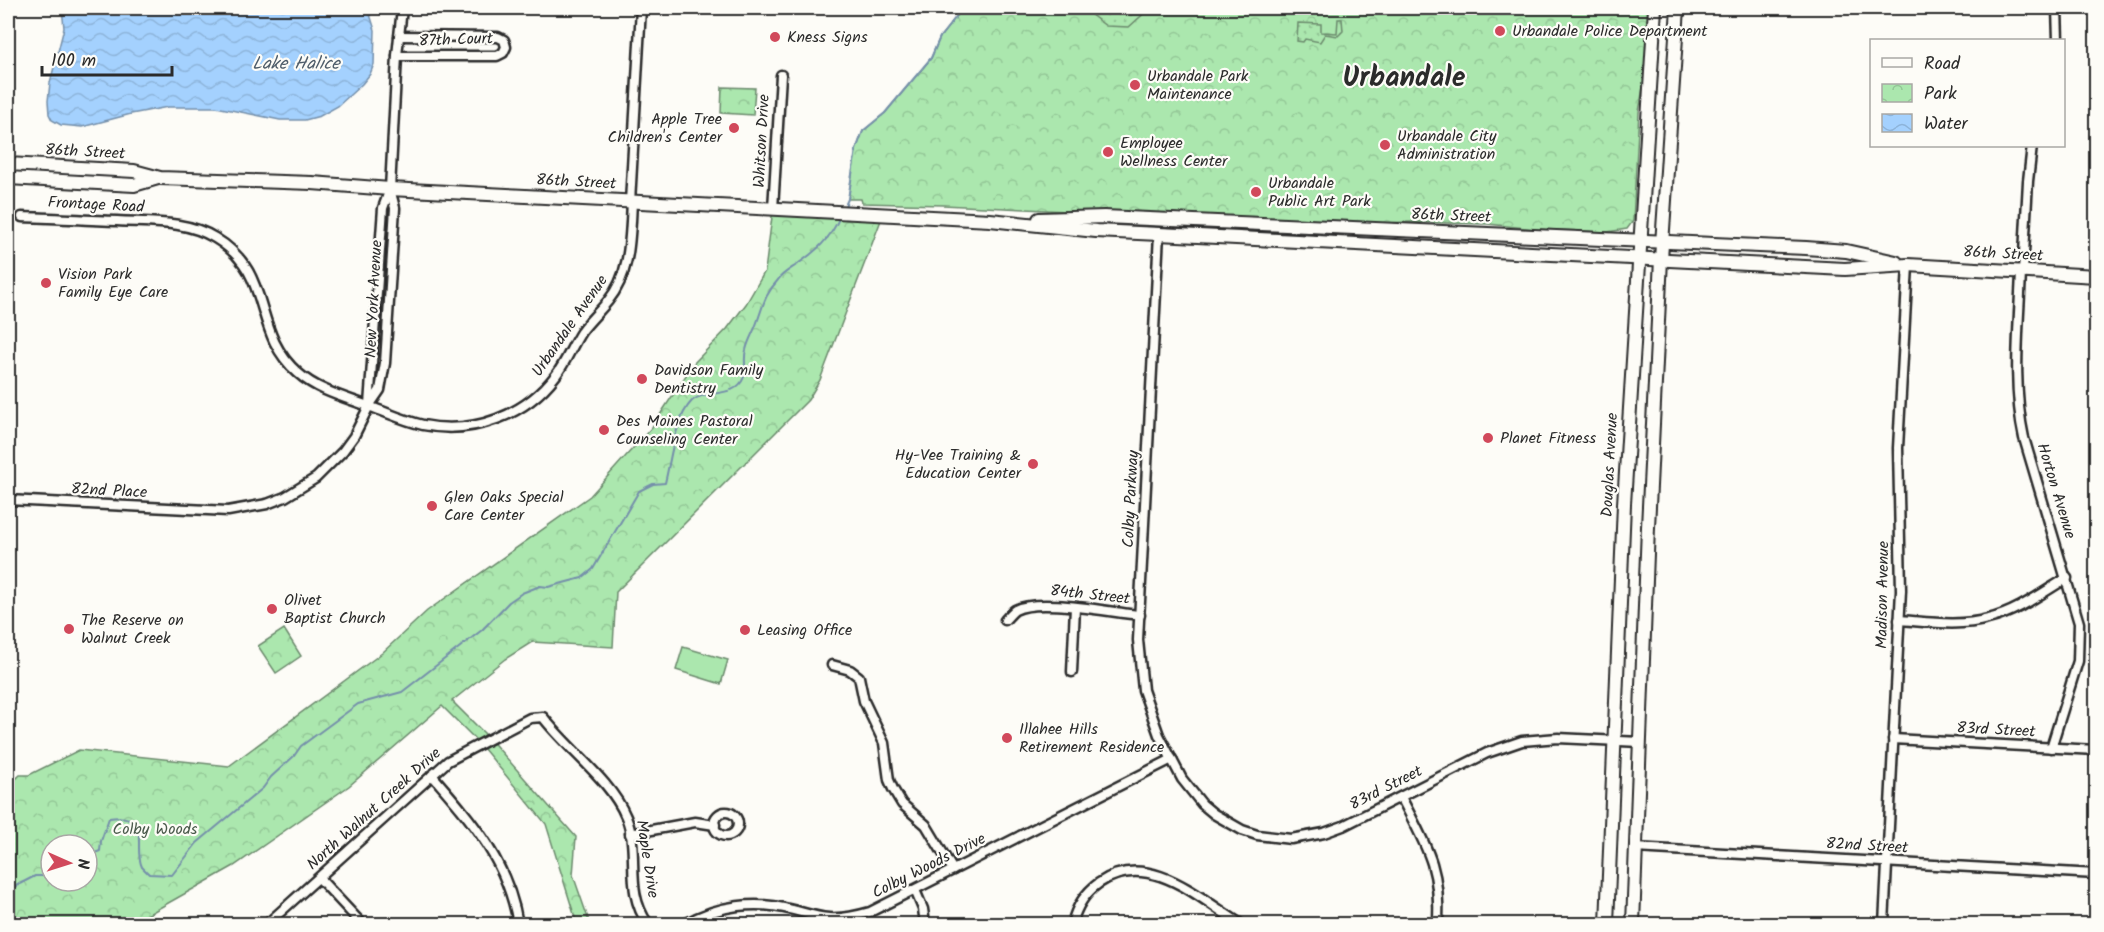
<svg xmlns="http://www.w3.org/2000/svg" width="2104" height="932" font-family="Kalam,sans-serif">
<defs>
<pattern id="park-crowns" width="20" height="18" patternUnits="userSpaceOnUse" patternTransform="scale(1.5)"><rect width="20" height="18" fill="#abe7ae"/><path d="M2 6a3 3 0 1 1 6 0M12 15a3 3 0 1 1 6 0" fill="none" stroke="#93c696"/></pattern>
<pattern id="garden-dots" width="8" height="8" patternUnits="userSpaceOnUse" patternTransform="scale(1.5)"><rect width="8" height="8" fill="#abe7ae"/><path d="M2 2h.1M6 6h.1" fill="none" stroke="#93c696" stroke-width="1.8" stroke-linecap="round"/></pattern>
<pattern id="water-waves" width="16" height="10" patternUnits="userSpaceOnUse" patternTransform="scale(1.5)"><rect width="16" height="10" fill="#a4d1fe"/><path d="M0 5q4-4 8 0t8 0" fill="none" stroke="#8db4da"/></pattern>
</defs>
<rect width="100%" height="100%" fill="#fdfcf7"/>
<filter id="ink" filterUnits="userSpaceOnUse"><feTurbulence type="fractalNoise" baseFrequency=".0167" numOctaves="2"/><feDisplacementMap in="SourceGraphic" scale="12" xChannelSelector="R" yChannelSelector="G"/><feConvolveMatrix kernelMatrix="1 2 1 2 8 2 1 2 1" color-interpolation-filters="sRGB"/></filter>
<g filter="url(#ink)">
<polygon fill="#abe7ae" stroke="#6b896c" stroke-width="1.5" points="683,647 728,660 721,684 676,670"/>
<g fill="url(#park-crowns)" stroke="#6b896c" stroke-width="1.5" fill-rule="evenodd">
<polygon points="963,8 1650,8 1646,68 1639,112 1633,221 1627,229 1607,232 1535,229 1488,224 1413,222 1339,224 943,205 862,203 861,199 848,199 856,150 863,131 885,113 931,58 940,37"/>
<polygon points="722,87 755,88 753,115 721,113"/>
<path d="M773 209 883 215 820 380 808 400 616 592 613 647 532 642 505 659 452 701 489 738 576 837 573 875 590 924H577L546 824 479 743 442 706 349 786 234 866 131 924H8V786L20 775H29L79 750 229 766 382 653 427 611 590 496 652 427 694 363 727 329 746 304 765 271ZM51 845H87V881H51Z"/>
<polygon points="284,629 301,656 276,673 258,646"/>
</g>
<g fill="url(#garden-dots)" stroke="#6b896c" stroke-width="1.5">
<polygon points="1082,8 1150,8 1129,27 1106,26"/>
<polygon points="1338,19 1342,19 1343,31 1338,36 1325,34 1320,42 1305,39 1303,42 1297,41 1298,23 1321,24 1321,32 1337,33"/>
</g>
<polygon fill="url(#water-waves)" stroke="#748faa" stroke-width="1.5" points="62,8 368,8 375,30 374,64 370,74 362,84 338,106 320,116 305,120 280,120 216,107 168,107 131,114 82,127 61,125 52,120 49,114 48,101 50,83 64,28"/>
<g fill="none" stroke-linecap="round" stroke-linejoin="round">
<g stroke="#748faa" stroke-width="2">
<polyline points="844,208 848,199 856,150 863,131 885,113 931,58 940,37 963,8"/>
<path d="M87 856 100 851 101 841 109 818C154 812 132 846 142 867 143 868 149 874 149 874L172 875 197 843 263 788 271 777 294 756 301 746 358 704 402 692 482 630 509 602 522 593 540 586 548 587 582 578 593 569 639 491 653 484 665 483C671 459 675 418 692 401 707 388 735 400 744 377 747 369 743 359 746 350 748 341 753 333 756 325 763 307 764 295 778 280 782 274 789 270 795 266 815 252 831 239 840 216"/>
<polyline points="8,890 35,876 51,876"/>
</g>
<g stroke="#2b2b2b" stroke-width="13">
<g id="minor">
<polyline points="2057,8 2058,40"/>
<polyline points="397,56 497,56 503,53 506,47 504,40 498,37 399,36"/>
<polyline points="630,202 641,8"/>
<polyline points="773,209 781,75"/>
<path d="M22 217C54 218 86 220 117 221 150 223 186 220 215 238 275 274 250 331 298 373 318 391 347 398 371 407 388 413 405 421 423 425 473 435 525 416 556 375 566 362 572 346 581 332 589 321 599 312 608 301 631 273 630 237 632 202"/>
<polyline points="1159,234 1138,640 1143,690 1159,735 1182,779 1202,804 1214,814 1242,830 1257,835 1291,839 1324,833 1343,826 1487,753 1522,741 1558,738 1640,742"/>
<path d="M2021 272C2019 327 2012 384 2024 438L2079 623 2078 661 2051 748"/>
<polyline points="2023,272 2028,181 2032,146"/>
<polyline points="369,405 383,208 390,189"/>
<polyline points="8,500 228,511 267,504 285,497 316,478 343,451 354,436 369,406 380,390 385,363 395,208 390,189 397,56 402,8"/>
<path d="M1005 620C1008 617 1012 612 1015 610 1039 597 1112 613 1140 615"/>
<path d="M1899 620C1928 622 1960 627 1988 619 2017 612 2042 593 2067 578"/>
<polyline points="832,665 850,670 859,677 864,701 884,743 889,780 893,789 902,804 926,825 953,870"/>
<polyline points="1072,672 1075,607"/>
<polyline points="1893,739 2096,750"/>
<path d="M432 775C472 821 508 862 518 924"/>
<path d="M1401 797C1426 846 1441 867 1438 924"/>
<circle cx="726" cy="824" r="12"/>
<polyline points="630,834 695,822 715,825"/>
<polyline points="1635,848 2096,874"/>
<polyline points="319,878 362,924"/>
<polyline points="915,890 923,909 925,924"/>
<path d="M267 924 448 761 530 718 543 717C568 750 611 780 626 817 641 854 623 889 648 924"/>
<path d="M685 924C718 905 756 900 793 910 805 913 816 917 829 918 843 919 856 916 870 912L1172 759"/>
<path d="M1072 924C1076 908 1085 893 1099 883 1149 849 1200 899 1241 924"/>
<polyline points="1884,924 1901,590 1898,448 1908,265"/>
</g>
</g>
<g stroke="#2b2b2b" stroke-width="16">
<g id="primary">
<polyline points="8,164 134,171 160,178 312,183 390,189 990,220 1096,231 1159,234 1845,269 1908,265 2096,276"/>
<polyline points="8,178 134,185 158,178"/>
<polyline points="1039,219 1104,217 1806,248 1846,251 1896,262"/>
<polyline points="1607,924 1624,504 1655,8"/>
<polyline points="1633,924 1648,527 1661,259 1678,8"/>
</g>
</g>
<use href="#minor" stroke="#fdfcf7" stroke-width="8"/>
<use href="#primary" stroke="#fdfcf7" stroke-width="12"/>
</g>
</g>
<g fill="#d1495b" stroke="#fdfcf7" stroke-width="2">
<circle cx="1500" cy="31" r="6"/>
<circle cx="775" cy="37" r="6"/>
<circle cx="1135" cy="85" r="6"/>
<circle cx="734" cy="128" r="6"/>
<circle cx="1385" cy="145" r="6"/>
<circle cx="1108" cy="152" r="6"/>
<circle cx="1256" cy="192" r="6"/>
<circle cx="46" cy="283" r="6"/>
<circle cx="642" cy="379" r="6"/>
<circle cx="604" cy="430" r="6"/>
<circle cx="1488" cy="438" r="6"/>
<circle cx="1033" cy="464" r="6"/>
<circle cx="432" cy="506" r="6"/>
<circle cx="272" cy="609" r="6"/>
<circle cx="69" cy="629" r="6"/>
<circle cx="745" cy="630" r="6"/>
<circle cx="1007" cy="738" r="6"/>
</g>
<g text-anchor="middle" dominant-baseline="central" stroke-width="4.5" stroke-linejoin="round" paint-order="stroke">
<g font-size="16" fill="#2b2b2b" stroke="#fdfcf7" text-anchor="start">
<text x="1512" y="31">Urbandale Police Department</text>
<text x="787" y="37">Kness Signs</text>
<text x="1147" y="76">Urbandale Park<tspan x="1147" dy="18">Maintenance</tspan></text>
<text x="722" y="119" text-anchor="end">Apple Tree<tspan x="722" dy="18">Children's Center</tspan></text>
<text x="1397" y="136">Urbandale City<tspan x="1397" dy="18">Administration</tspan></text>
<text x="1120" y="143">Employee<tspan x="1120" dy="18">Wellness Center</tspan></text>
<text x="1268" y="183">Urbandale<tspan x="1268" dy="18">Public Art Park</tspan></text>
<text x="58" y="274">Vision Park<tspan x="58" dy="18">Family Eye Care</tspan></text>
<text x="654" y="370">Davidson Family<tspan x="654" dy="18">Dentistry</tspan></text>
<text x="616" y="421">Des Moines Pastoral<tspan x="616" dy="18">Counseling Center</tspan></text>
<text x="1500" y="438">Planet Fitness</text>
<text x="1021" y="455" text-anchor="end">Hy-Vee Training &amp;<tspan x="1021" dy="18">Education Center</tspan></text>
<text x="444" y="497">Glen Oaks Special<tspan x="444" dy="18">Care Center</tspan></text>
<text x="284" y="600">Olivet<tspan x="284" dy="18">Baptist Church</tspan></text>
<text x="81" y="620">The Reserve on<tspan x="81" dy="18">Walnut Creek</tspan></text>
<text x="757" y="630">Leasing Office</text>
<text x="1019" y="729">Illahee Hills<tspan x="1019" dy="18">Retirement Residence</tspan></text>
</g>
<g font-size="16" fill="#2b2b2b" stroke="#fdfcf7">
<text transform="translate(456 40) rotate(-2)">87th Court</text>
<text transform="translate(762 141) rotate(-87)">Whitson Drive</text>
<text transform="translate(85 152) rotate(3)">86th Street</text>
<text transform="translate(576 182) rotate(3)">86th Street</text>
<text transform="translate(96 205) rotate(3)">Frontage Road</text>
<text transform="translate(1451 216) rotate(2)">86th Street</text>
<text transform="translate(2003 254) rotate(3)">86th Street</text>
<text transform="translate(374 299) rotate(-87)">New York Avenue</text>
<text transform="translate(570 326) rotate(-55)">Urbandale Avenue</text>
<text transform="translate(1610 465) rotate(-87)">Douglas Avenue</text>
<text transform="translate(109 491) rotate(3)">82nd Place</text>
<text transform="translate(2056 491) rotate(73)">Horton Avenue</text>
<text transform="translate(1131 499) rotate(-87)">Colby Parkway</text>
<text transform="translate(1090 595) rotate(6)">84th Street</text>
<text transform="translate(1883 595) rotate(-89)">Madison Avenue</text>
<text transform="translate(1996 730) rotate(3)">83rd Street</text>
<text transform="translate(1386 788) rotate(-27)">83rd Street</text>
<text transform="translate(374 809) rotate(-42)">North Walnut Creek Drive</text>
<text transform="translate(1867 846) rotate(3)">82nd Street</text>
<text transform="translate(647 859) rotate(81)">Maple Drive</text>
<text transform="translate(929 866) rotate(-27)">Colby Woods Drive</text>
</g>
<g font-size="16" fill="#4b5a4c" stroke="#fdfcf7">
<text x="155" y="829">Colby Woods</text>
</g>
<g font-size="18" font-style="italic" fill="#4f5d6a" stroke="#fdfcf7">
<text x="296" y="64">Lake Halice</text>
</g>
<g font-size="28" font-weight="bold" fill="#2b2b2b" stroke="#fdfcf7">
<text x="1404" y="78">Urbandale</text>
</g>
</g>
<rect width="2104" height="932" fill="none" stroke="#fdfcf7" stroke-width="30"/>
<rect x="15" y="15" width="2074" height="902" fill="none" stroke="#2b2b2b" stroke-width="2" filter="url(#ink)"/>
<rect x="1870" y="39" width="195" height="108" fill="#fdfcf7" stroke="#a9a8a5" stroke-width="1.5"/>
<rect x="1882" y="58" width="30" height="9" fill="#fdfcf7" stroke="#a9a8a5" stroke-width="1.5"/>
<text x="1924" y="69" font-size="18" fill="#2b2b2b">Road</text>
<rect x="1882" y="84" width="30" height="18" fill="url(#park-crowns)" stroke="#a9a8a5" stroke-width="1.5"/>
<text x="1924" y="99" font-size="18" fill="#2b2b2b">Park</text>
<rect x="1882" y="114" width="30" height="18" fill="url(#water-waves)" stroke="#a9a8a5" stroke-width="1.5"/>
<text x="1924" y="129" font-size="18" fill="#2b2b2b">Water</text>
<g transform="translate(69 863) rotate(93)"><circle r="28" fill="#fdfcf7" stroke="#a9a8a5" stroke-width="1.5"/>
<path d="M0-4.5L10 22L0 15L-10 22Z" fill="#d1495b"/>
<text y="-9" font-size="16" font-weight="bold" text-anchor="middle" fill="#2b2b2b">N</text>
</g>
<path d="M42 66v9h130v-9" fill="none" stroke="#2b2b2b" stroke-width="3"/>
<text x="51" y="66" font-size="18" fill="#2b2b2b" stroke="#fdfcf7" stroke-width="4.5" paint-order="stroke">100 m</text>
</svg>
